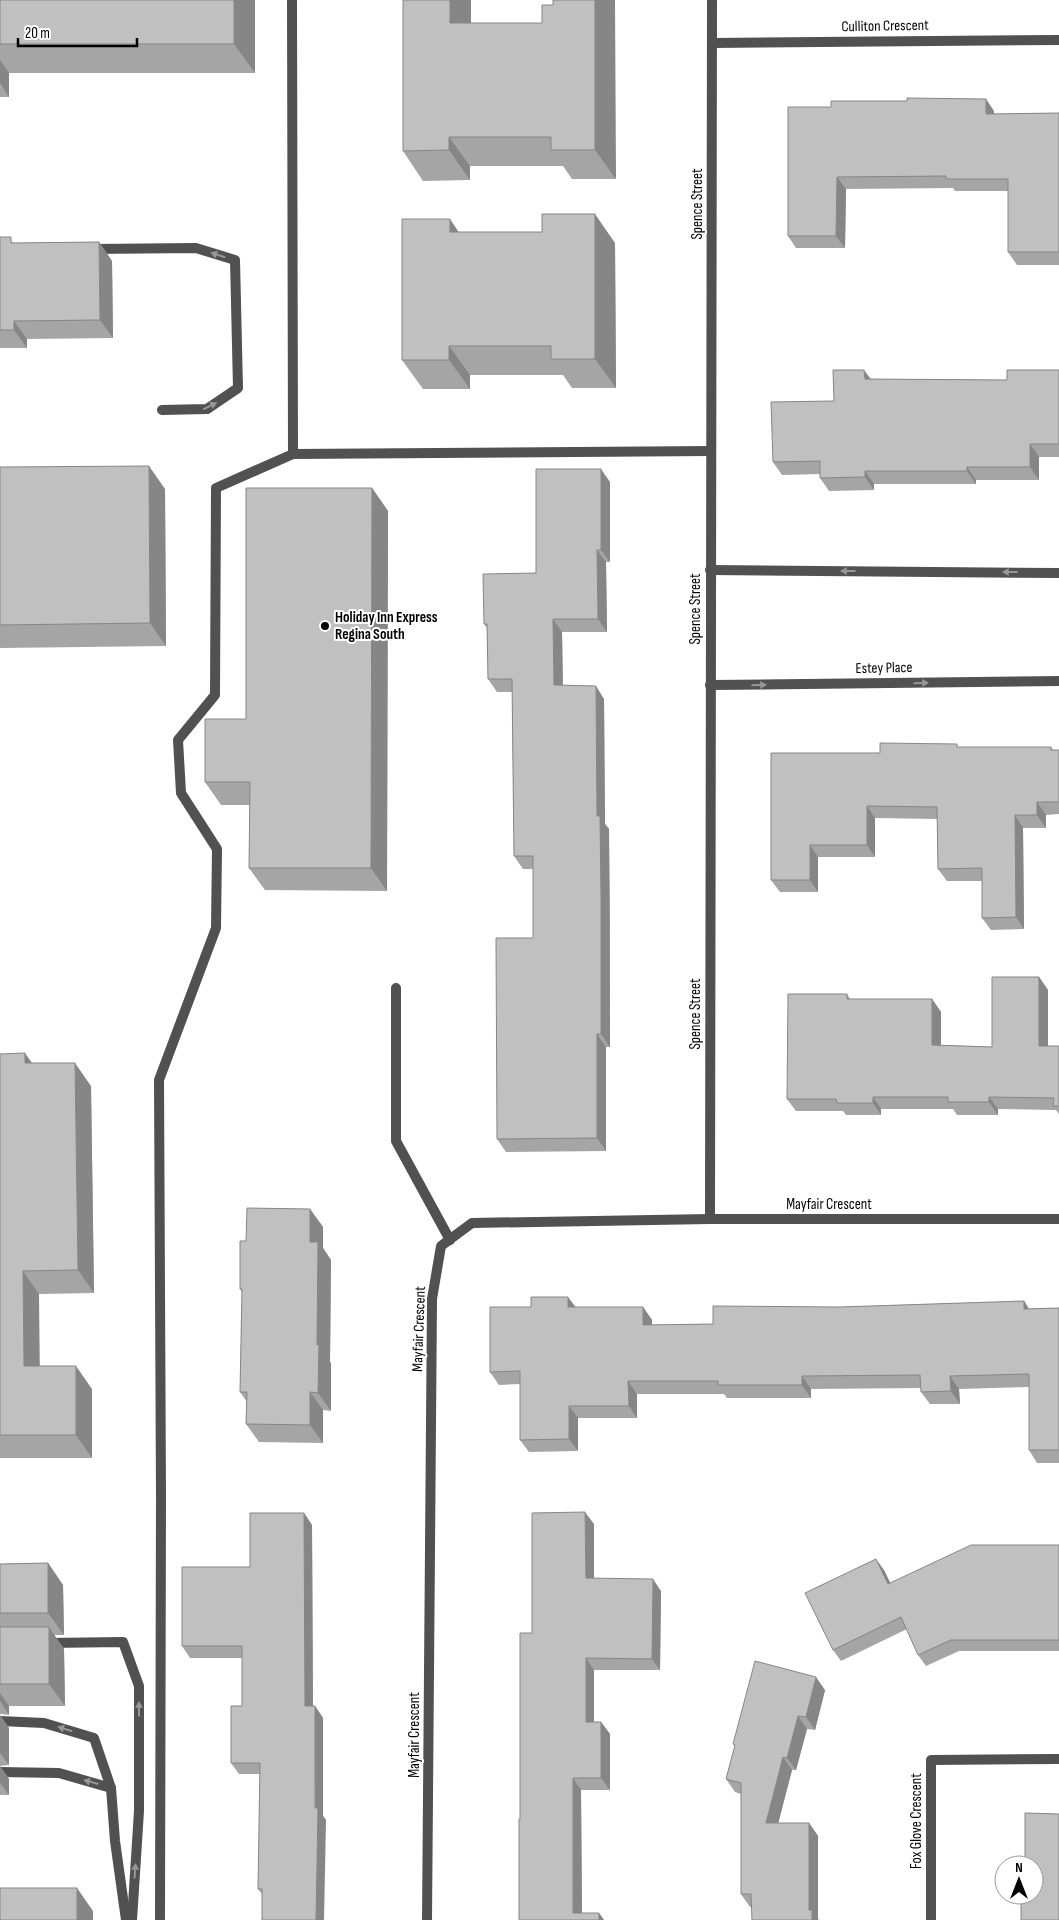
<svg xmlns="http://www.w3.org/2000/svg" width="1059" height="1920" font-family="'Sofia Sans Condensed',sans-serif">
<rect width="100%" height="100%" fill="#fff"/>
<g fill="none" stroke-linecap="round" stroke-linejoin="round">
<g stroke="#515151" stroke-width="10">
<polyline points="292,0 293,454 711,451"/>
<polyline points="91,249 196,248 235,260 238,388 207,409 162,410"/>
<polyline points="396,988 396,1141 450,1240"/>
<polyline points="47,1643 123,1642 139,1686 139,1811 132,1920"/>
<polyline points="0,1721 44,1723 94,1738 111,1788"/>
<polyline points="0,1772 59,1773 111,1788 115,1841 126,1920"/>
<polyline points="160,1920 161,1496 159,1080 216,928 217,849 181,793 178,740 215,695 216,488 293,454"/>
</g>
<g stroke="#515151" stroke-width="10">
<polyline points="712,43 1059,40"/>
<polyline points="710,570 1059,573"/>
<polyline points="710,685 1059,681"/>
<polyline points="710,1219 712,0"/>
<polyline points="427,1920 432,1299 441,1246 472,1223 710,1219 1059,1219"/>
<polyline points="931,1920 931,1760 1059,1759"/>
</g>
</g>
<g fill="#a5a5a5">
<polygon points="0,0 255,0 255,73 9,73 9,97 0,97"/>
<polygon points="471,0 471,23 542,23 616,179 572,179 563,166 470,166 470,180 423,181 403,151"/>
<polygon points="788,107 994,111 994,114 1059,113 1059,265 1017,265 1008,252 1008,191 955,191 953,188 846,189 845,248 796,248 788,236"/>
<polygon points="459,232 615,243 616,388 572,388 563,375 470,375 470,389 423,389 402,360"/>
<polygon points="0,237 15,243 99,242 112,261 113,338 27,339 27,348 0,348"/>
<polygon points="1059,370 1059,457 1039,457 1039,480 976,480 976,484 874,484 874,490 829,491 820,478 820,474 782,475 773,462 834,401 871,379 1007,380"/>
<polygon points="0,467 165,489 166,646 0,648"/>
<polygon points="610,482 610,562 606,562 607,632 562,632 563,686 604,699 605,824 609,829 610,909 610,1047 606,1047 606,1151 506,1152 497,1139 533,938 533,869 523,869 514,856 512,692 497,692 488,679 487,628 484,624 536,573"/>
<polygon points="372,488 388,511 387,891 265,890 249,868 250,805 221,805 205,782 246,719"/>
<polygon points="957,744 958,747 1051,747 1053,750 1059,750 1059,814 1046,815 1046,828 1023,828 1024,929 991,930 982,918 982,881 947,881 938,869 937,819 875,818 875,857 818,857 818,892 780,892 771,880 880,753"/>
<polygon points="1039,977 1048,990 1048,1046 1059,1046 1059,1114 1056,1110 998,1109 998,1115 957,1115 953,1109 881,1109 881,1115 846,1115 843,1111 796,1111 787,1099 847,994 850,999 932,999 941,1012 941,1045 992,1047"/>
<polygon points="0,1054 32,1063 91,1086 94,1293 39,1294 39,1366 92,1389 92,1458 0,1458"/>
<polygon points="310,1209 323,1227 323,1248 331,1260 330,1362 331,1363 331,1411 323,1410 323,1443 259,1442 246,1424 247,1402 240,1392 242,1292 240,1289 246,1241"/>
<polygon points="1024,1301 1029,1309 1059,1308 1059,1463 1037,1463 1029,1450 1029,1387 959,1389 960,1404 930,1404 921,1392 921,1388 811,1389 811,1398 727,1398 724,1394 637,1394 637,1418 578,1418 578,1451 529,1452 520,1440 520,1384 499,1385 490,1372 576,1307 643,1307 652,1320 652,1325 713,1324 840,1307"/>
<polygon points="304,1513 312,1525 313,1706 315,1706 323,1718 323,1816 326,1820 262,1894 258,1889 260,1774 239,1774 231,1763 242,1706 242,1658 190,1658 182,1646 250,1567"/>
<polygon points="594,1524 594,1578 661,1591 660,1670 594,1670 594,1722 601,1722 610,1734 610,1790 581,1790 582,1913 599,1913 604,1920 519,1920 532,1633"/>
<polygon points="1059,1545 1059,1651 959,1651 926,1666 918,1655 907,1629 841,1661 833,1650 884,1570 890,1583"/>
<polygon points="48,1563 63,1585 64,1635 54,1635 64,1649 65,1706 9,1706 9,1715 0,1714 0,1564"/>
<polygon points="825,1690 815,1730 807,1729 796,1770 792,1770 778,1823 809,1823 818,1836 818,1919 750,1907 741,1894 741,1794 735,1792 726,1779 735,1746 733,1744"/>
<polygon points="0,1715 9,1728 9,1765 0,1766"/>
<polygon points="0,1766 9,1779 9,1795 0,1795"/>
</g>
<g fill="#868686">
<polygon points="234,0 255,0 255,73 234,44"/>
<polygon points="450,0 471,0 471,52 450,23"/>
<polygon points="595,0 615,0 616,179 595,150"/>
<polygon points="0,60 9,73 9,97 0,83"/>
<polygon points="986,99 994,111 994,126 986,114"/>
<polygon points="449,137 470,166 470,180 449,150"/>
<polygon points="837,177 846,189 845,248 836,236"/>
<polygon points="595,214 615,243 616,388 595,359"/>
<polygon points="450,219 470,249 450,232"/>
<polygon points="99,242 112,261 113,338 100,320"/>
<polygon points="14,321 27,339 27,348 14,330"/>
<polygon points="449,346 470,375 470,389 449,360"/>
<polygon points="864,370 873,382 865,379"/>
<polygon points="1030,444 1039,457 1039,480 1030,467"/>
<polygon points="149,466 165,489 166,646 150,623"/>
<polygon points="967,467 976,480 976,484 967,471"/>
<polygon points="601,469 610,482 610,562 601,550"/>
<polygon points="865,471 874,484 874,490 865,477"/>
<polygon points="372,488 388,511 387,891 371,868"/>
<polygon points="597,550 606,562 607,632 598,619"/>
<polygon points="553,619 562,632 563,698 554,685"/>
<polygon points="596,686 604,699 605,824 609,829 610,1047 601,1034 597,816"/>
<polygon points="1037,802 1046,815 1046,828 1037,815"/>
<polygon points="867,806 875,818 875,857 867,845"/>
<polygon points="1015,815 1023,828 1024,929 1016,917"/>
<polygon points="810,845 818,857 818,892 810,880"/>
<polygon points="1039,977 1048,990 1048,1058 1039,1046"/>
<polygon points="932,999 941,1012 941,1057 932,1045"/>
<polygon points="597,1034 606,1047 606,1151 597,1138"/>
<polygon points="25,1053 41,1076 25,1063"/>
<polygon points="75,1063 91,1086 94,1293 78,1270"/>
<polygon points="873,1097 881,1109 881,1115 873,1103"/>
<polygon points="989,1097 998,1109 998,1115 989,1102"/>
<polygon points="310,1209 323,1227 323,1248 331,1260 330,1362 331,1363 331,1411 318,1393 317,1345 310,1242"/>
<polygon points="23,1271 39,1294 40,1388 24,1366"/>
<polygon points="568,1297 577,1309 568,1307"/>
<polygon points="1024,1301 1032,1314 1024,1309"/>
<polygon points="643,1307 652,1320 652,1338 643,1325"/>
<polygon points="76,1366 92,1389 92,1458 76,1435"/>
<polygon points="802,1376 811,1389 811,1398 802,1385"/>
<polygon points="950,1376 959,1389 960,1404 951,1391"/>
<polygon points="628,1381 637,1394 637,1418 629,1406"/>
<polygon points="310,1392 323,1410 323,1443 310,1425"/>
<polygon points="569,1406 578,1418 578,1451 569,1439"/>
<polygon points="585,1512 594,1524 594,1590 586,1578"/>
<polygon points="304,1513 312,1525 313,1718 305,1706"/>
<polygon points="876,1559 884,1570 896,1595 888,1584"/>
<polygon points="48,1563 63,1585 64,1635 48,1613"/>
<polygon points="653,1579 661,1591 660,1670 652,1659"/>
<polygon points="49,1627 64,1649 65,1706 49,1684"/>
<polygon points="586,1658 594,1670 594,1734 586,1722"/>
<polygon points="816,1677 825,1690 815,1730 806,1717"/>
<polygon points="0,1693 9,1706 9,1715 0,1701"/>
<polygon points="315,1706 323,1718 323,1816 326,1820 324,1920 316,1920"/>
<polygon points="0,1715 9,1728 9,1765 0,1753"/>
<polygon points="798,1716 807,1729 796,1770 787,1758"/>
<polygon points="601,1722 610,1734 610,1790 601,1778"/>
<polygon points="783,1757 792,1770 775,1836 766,1823"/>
<polygon points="0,1766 9,1779 9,1795 0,1783"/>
<polygon points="573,1778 581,1790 582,1920 573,1913"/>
<polygon points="809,1823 818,1836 818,1919 819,1920 812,1920 809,1910"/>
<polygon points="77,1888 93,1911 93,1920 77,1920"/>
<polygon points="599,1913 604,1920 599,1920"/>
</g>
<g fill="#c0c0c0" stroke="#868686">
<rect x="0" y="0" width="234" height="44"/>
<polygon points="403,0 450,0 450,23 542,23 542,5 553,5 553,0 595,0 595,150 551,150 551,137 449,137 449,150 403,151"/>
<polygon points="907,98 986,99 986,114 1059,113 1059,252 1008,252 1008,179 946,179 946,176 837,177 836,236 788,236 788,107 831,107 831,101 907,101"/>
<polygon points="542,214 595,214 595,359 551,359 551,346 449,346 449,360 402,360 402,219 450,219 450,232 542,232"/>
<polygon points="0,237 11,237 11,243 99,242 100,320 14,321 14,330 0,330"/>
<polygon points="833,370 864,370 865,379 1007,380 1007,370 1059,370 1059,444 1030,444 1030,467 967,467 967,471 865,471 865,477 820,478 820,461 773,462 771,402 834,401"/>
<polygon points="149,466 150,623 0,625 0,467"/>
<polygon points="536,469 601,469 601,550 597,550 598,619 553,619 554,685 596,686 597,816 600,816 601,896 601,1034 597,1034 597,1138 497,1139 496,938 533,938 533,856 514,856 512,679 488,679 487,624 484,624 483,574 536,573"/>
<polygon points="246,488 372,488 371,868 249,868 250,782 205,782 205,719 246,719"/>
<polygon points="880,743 957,744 957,747 1051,747 1051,750 1059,750 1059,802 1037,802 1037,815 1015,815 1016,917 982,918 982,868 938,869 937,807 867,806 867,845 810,845 810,880 771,880 771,753 880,753"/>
<polygon points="992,977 1039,977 1039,1046 1059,1046 1059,1106 1053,1106 1054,1098 989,1097 989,1102 948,1102 948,1097 873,1097 873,1103 837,1103 836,1099 787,1099 788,994 847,994 847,999 932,999 932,1045 992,1047"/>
<polygon points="25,1053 25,1063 75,1063 78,1270 23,1271 24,1366 76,1366 76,1435 0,1435 0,1054"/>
<polygon points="247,1208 310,1209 310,1242 318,1242 317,1345 319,1345 318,1393 310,1392 310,1425 246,1424 247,1392 240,1392 242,1289 240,1289 240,1241 246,1241"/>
<polygon points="531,1297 568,1297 568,1307 643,1307 643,1325 713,1324 713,1306 840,1307 1024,1301 1024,1309 1059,1308 1059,1450 1029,1450 1029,1374 950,1376 951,1391 921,1392 920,1375 802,1376 802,1385 718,1385 718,1381 628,1381 629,1406 569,1406 569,1439 520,1440 520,1371 490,1372 490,1307 531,1307"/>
<polygon points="585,1512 586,1578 653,1579 652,1659 586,1658 586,1722 601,1722 601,1778 573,1778 573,1913 599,1913 599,1920 519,1920 519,1819 520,1819 520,1633 532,1633 532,1513"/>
<polygon points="250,1513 304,1513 305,1706 315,1706 315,1808 318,1808 316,1920 262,1920 262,1889 258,1889 260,1763 231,1763 231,1706 242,1706 242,1646 182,1646 182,1567 250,1567"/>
<polygon points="971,1545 1059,1545 1059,1640 951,1640 918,1655 901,1617 833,1650 805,1593 876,1559 888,1584"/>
<polygon points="48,1563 48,1613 0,1613 0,1564"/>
<rect x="0" y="1627" width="49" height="57"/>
<polygon points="755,1661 816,1677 806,1717 798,1716 787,1758 783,1757 766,1823 809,1823 809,1910 812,1910 812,1920 752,1920 751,1894 741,1894 741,1783 726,1779 735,1745 733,1744"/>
<polygon points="1025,1813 1059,1814 1059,1920 1021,1920 1021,1903 1025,1903 1025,1895 1034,1895 1034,1865 1025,1865"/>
<rect x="0" y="1888" width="77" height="32"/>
</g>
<defs><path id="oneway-solid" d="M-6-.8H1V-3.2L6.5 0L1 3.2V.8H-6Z" transform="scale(1.25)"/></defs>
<g fill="#979797">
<use href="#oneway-solid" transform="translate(218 255) rotate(-163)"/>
<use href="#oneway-solid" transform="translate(210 406) rotate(-26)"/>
<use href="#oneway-solid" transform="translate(848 571) rotate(-180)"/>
<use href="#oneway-solid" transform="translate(1010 572) rotate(-180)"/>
<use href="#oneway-solid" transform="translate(921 683) rotate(-1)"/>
<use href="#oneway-solid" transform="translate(759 685) rotate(-1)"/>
<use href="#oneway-solid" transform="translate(139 1709) rotate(-90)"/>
<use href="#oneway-solid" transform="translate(65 1729) rotate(-163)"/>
<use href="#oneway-solid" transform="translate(91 1782) rotate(-164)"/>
<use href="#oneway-solid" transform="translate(135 1871) rotate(-86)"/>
</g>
<circle fill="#000" stroke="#fff" stroke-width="2" cx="325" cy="626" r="5"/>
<g text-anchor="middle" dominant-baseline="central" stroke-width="4" stroke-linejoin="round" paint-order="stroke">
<g font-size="15" fill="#000" stroke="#fff">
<text transform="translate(885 26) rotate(-1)">Culliton Crescent</text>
<text transform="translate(697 204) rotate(-90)">Spence Street</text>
<text transform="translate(695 609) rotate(-90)">Spence Street</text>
<text transform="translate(884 668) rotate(-1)">Estey Place</text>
<text transform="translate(695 1014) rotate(-90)">Spence Street</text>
<text x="829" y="1204">Mayfair Crescent</text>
<text transform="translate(419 1329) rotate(-88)">Mayfair Crescent</text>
<text transform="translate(414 1735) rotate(-90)">Mayfair Crescent</text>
<text transform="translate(916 1821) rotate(-90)">Fox Glove Crescent</text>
</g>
<g font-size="15" font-weight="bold" fill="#000" stroke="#fff" text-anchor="start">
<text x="335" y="617">Holiday Inn Express<tspan x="335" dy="17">Regina South</tspan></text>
</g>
</g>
<g transform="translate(1019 1880)"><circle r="24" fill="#ffffff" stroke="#999999"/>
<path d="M0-4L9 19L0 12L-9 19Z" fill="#000000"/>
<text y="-8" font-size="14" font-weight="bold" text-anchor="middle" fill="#000000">N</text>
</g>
<path d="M18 38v8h119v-8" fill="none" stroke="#000000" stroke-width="2.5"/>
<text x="25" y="38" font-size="15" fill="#000000" stroke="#ffffff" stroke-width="4" paint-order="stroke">20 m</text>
</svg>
